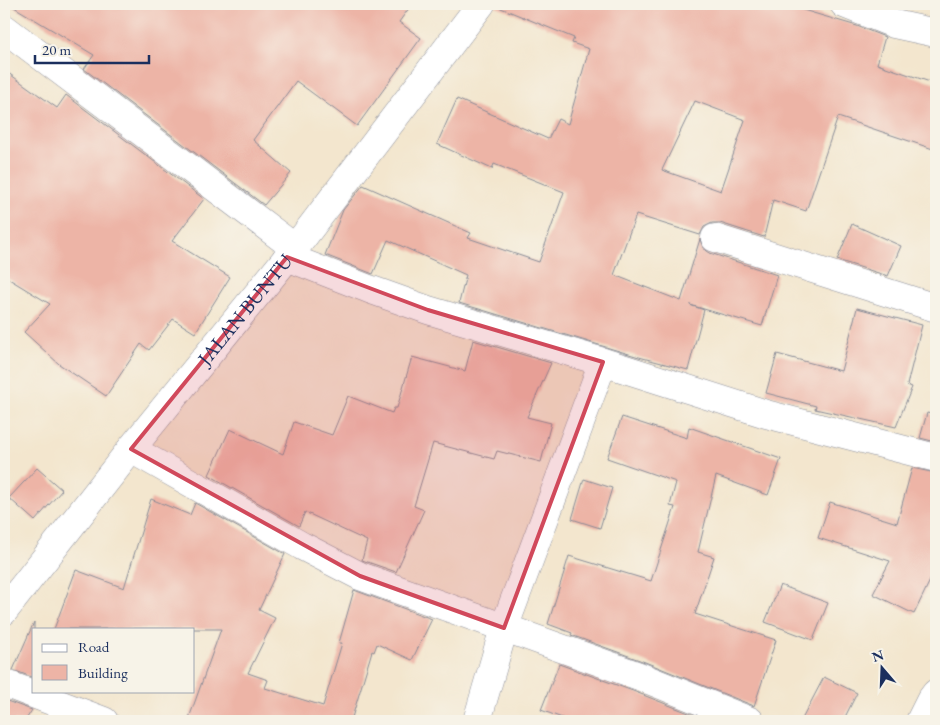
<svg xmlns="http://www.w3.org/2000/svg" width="940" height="725" font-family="'EB Garamond',serif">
<rect width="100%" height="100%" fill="#f7f3e8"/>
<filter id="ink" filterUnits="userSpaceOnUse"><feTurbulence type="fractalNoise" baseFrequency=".02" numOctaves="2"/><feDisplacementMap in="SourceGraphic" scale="10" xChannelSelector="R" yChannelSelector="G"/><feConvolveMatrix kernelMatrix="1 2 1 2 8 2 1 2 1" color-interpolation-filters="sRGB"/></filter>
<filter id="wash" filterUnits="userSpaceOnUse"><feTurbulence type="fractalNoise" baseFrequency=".0096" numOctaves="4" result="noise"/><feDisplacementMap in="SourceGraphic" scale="20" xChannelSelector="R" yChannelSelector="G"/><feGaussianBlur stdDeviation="1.12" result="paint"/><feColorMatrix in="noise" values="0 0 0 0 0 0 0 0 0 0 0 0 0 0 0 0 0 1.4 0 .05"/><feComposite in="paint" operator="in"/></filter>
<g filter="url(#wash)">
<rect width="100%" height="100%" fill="#f3e6ce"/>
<g id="blocks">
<g fill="#edb4a6" fill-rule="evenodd">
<polygon points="9,4 412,4 399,22 421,38 357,126 296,81 253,140 291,173 264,205 84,69 94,55"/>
<path d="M496 4H783L857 26 885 37 877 64 936 84V150L838 117 806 211 773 200 764 237 720 223H712L704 227 700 235 636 215 614 275 681 301 700 239 703 248 710 253 777 275 762 326 690 305 704 310 688 370 639 357 459 303 466 275 388 240 373 274 325 255 343 210 363 185 471 233 468 238 539 262 564 192 494 164 492 169 437 144 457 99 548 139 558 119 568 124 589 49 572 43 574 38 496 6ZM695 101 745 120 721 191 662 170Z"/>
<polygon points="4,70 57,108 66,95 204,199 172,241 230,277 195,333 173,319 149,350 141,344 106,396 59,364 24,332 50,304 4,276"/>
<polygon points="852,224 901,246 888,276 837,260"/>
<polygon points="857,308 922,325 907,385 912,387 896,427 815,409 816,406 766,393 777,354 841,371"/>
<polygon points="473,340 551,363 527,417 551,423 541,462 497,451 494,459 433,443 414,506 424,510 396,572 362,560 367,541 305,512 299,526 209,475 230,429 283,454 294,422 332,435 348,396 392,413 394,408 397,408 412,357 465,371"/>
<polygon points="927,413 936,415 936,442 920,438"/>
<polygon points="622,417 687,438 689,427 781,459 768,495 716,476 698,552 714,557 695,614 776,640 754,706 645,662 571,635 572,633 548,624 569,556 651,581 675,507 670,506 676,482 607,458"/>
<polygon points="37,468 62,490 35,521 9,498"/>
<polygon points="912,468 936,473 936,568 914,614 873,594 890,561 818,538 830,502 897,523"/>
<polygon points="584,479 612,488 600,528 572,519"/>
<polygon points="151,499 190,515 195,503 285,554 259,610 275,618 248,673 268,680 265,688 323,706 342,643 339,643 354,590 432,619 412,660 377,644 374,652 372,651 351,721 188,721 221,629 54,629 76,570 124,588"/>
<polygon points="780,585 828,603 813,640 765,622"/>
<polygon points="34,622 34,678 13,670"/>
<polygon points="559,664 633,691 709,721 570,721 541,710"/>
<polygon points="824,677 857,693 843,721 801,721"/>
<polygon points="4,700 32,710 25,721 4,721"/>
</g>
</g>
</g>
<g filter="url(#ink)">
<use href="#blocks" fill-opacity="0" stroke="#878a96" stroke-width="1"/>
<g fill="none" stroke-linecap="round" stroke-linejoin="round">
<g stroke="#878a96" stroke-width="29">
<g id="street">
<polyline points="844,4 894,24 936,33"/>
<polyline points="4,28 295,248"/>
<polyline points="715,238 936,308"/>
<polyline points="287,257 369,289 428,310 603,362 766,414 936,458"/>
<polyline points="131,449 302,546 360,576 639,676 750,721"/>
<path id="s1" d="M4 611 131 449 295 248 481 4"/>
<polyline points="4,683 104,721"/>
<polyline points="477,721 504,628 603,362"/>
<polyline points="920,721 930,701 936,693"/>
</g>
</g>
<use href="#street" stroke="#fff" stroke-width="28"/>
</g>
</g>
<path fill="#d1495b" fill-opacity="0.2" stroke="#d1495b" stroke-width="4" stroke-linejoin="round" d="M287 257 428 310 603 362 504 628 360 576 131 449Z"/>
<g text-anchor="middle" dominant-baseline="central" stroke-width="5" stroke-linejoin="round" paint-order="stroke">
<g font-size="20" fill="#1b2f5e" stroke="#f7f3e8">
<text stroke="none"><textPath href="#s1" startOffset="386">JALAN BUNTU</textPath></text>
</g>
</g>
<rect width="940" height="725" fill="none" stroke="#f7f3e8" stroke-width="20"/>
<rect x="32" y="628" width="162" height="65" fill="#f7f3e8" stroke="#9fa5b1"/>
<rect x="42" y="644" width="25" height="8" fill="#ffffff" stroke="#9fa5b1"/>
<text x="78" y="652" font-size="15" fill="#1b2f5e">Road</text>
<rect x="42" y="665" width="25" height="15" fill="#edb4a6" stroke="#9fa5b1"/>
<text x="78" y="678" font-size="15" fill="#1b2f5e">Building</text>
<g transform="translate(882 668) rotate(341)" stroke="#f7f3e8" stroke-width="4" paint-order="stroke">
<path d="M0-4L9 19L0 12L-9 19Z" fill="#1b2f5e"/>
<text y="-8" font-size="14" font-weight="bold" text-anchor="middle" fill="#1b2f5e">N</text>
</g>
<path d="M35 55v8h114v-8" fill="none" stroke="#1b2f5e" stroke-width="2.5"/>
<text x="42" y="55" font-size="15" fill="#1b2f5e" stroke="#f7f3e8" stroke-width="4" paint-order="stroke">20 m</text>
</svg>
